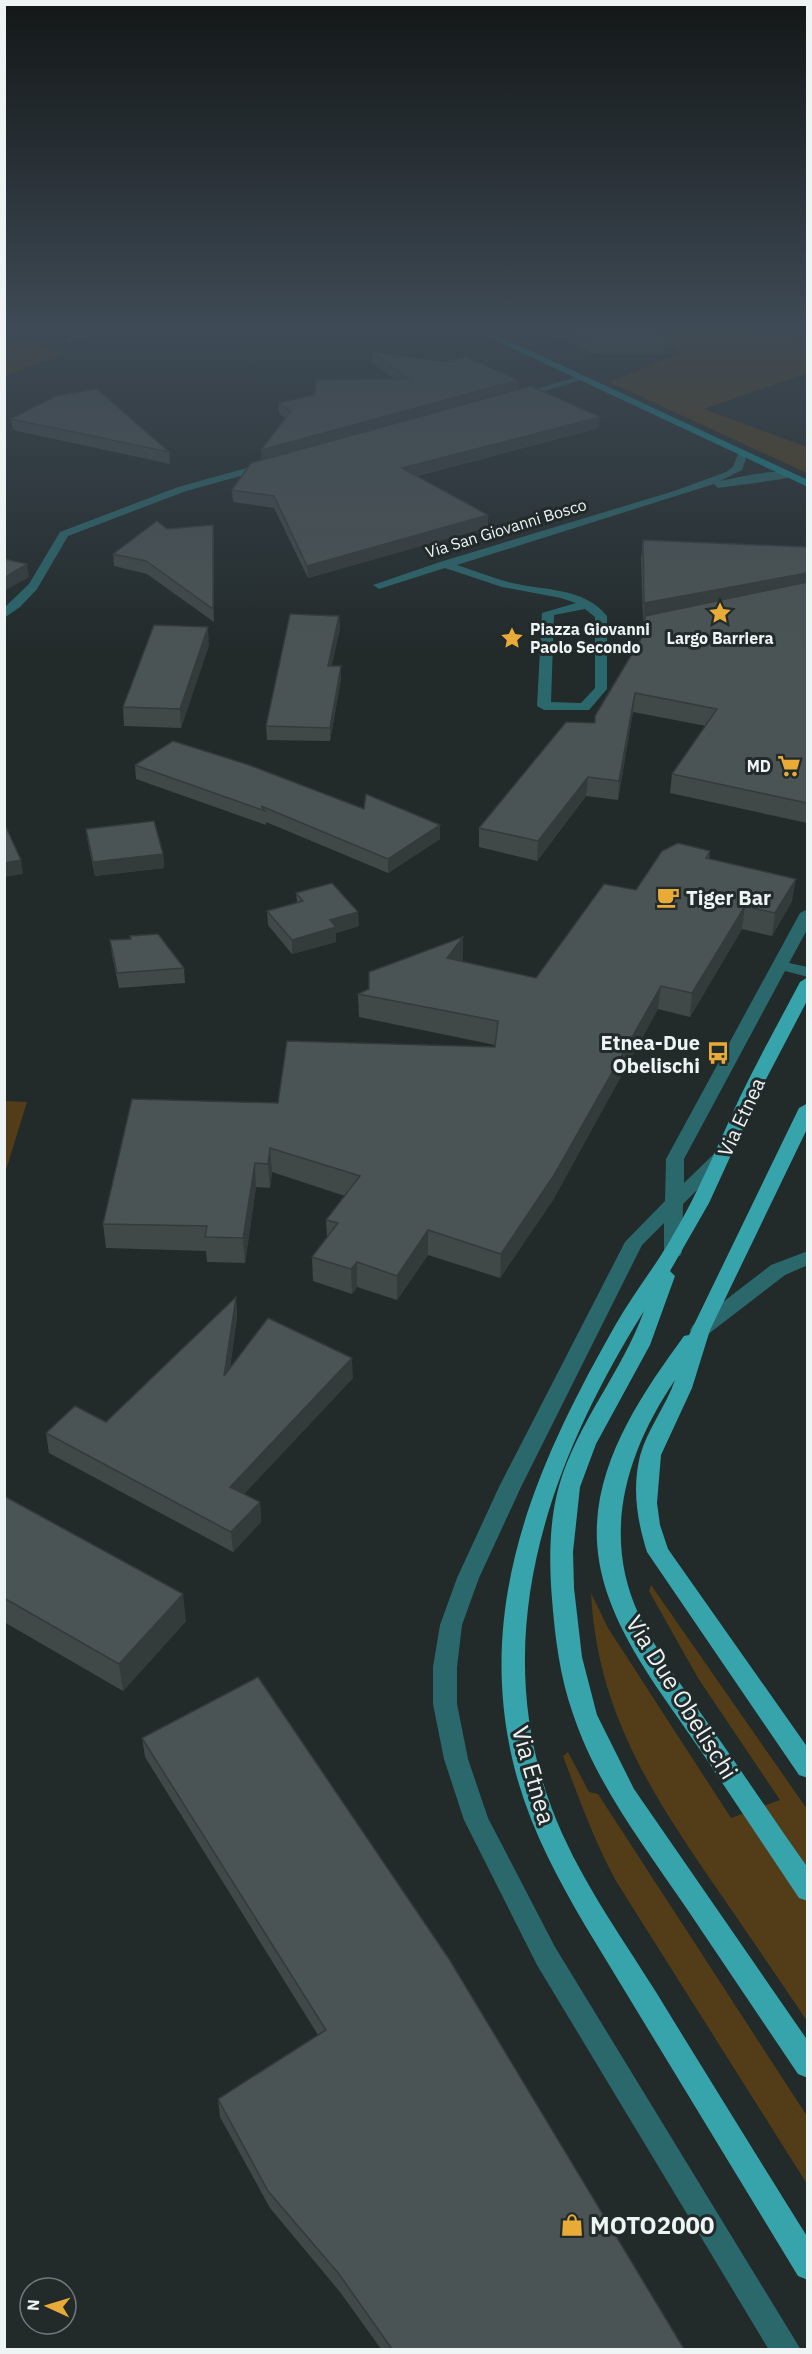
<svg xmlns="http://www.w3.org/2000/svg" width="812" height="2354" font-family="'IBM Plex Sans',sans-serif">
<rect width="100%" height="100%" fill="#222a2a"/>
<g fill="#533d18">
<polygon points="624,325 807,338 807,373 704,409 807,447 807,473 609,382 682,353"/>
<polygon points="23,342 64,354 5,376 5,348"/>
<polygon points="5,1101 27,1102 5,1173 4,1101"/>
<path d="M651 1585 807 1809V2021C777 1976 746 1931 715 1886 651 1793 597 1710 591 1593L608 1628 731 1818 780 1800 698 1678 649 1591Z"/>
<path d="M568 1752 589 1792 598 1794 807 2116V2184L616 1881C594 1840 579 1799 563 1756Z"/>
</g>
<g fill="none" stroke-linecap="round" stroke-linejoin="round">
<g fill="#2a686c" fill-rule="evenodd">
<polygon points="102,325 115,325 70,343 62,341"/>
<polygon points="580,376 588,378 518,399 513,396"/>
<path d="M743 450 748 453 742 470 720 481C736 478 782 466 794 476 791 479 729 486 718 488L714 484 457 565C475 571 493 578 512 583 546 591 583 587 607 616V624L635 625 670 620V626L635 633 607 632V689L589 710H544L537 706 542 613 576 603 561 598 502 587 445 568 379 589 373 585 440 562 674 491 726 472 733 467 739 451ZM585 609 595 617V688L581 703 551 702 554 615Z"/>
<polygon points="269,462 274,465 273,467 186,491 68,536 37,589 20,607 4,618 4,608 29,584 60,532 178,487"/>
<polygon points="808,909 808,928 789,963 808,967 808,977 785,971 684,1159 684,1183 716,1152 722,1150 731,1156 683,1204 682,1252 680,1256 666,1256 664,1252 664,1223 642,1245 521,1487 479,1578 462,1625 457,1667 457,1704 468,1759 488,1818 555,1947 801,2350 769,2350 537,1965 464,1820 444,1759 433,1704 433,1667 440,1625 457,1578 499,1487 625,1242 665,1201 666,1159 800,913"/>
<polygon points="808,1251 808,1265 785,1275 707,1335 693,1335 690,1330 693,1325 771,1265"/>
</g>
<g fill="#118b92" fill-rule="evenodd">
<polygon points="463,325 475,325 808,480 808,487"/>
<polygon points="678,325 808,329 808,335 683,328"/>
</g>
<g fill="#37a3aa" fill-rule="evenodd">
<path d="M808 977V999L764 1083 709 1203 670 1271 675 1276 650 1345 596 1444 580 1487 573 1552 574 1588 582 1657 597 1715 634 1789 808 2041V2078L798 2074C761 2019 724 1964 687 1909 645 1847 597 1786 573 1714 560 1677 555 1638 552 1599 549 1562 549 1521 559 1486 577 1423 622 1372 644 1311 550 1461 486 1635 552 1809 577 1875 619 1933 656 1992 706 2074 757 2156 808 2238V2280L798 2276 586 1927C559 1881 533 1833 518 1781 470 1613 534 1468 616 1324 633 1294 655 1267 672 1237 699 1192 718 1144 740 1097 759 1058 780 1020 800 982Z"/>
<path d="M808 1103V1127L710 1330 692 1388 661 1455 657 1503 660 1525 668 1549 808 1748V1778L799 1775 647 1552C637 1520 632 1489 640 1456 647 1430 666 1406 675 1380 627 1451 601 1533 639 1615 657 1653 683 1687 707 1722 741 1770 774 1820 808 1868V1901L799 1898C767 1850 735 1802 703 1754 658 1686 592 1611 597 1523 601 1453 644 1391 684 1336L689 1335 799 1108Z"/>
</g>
</g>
<g fill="#404848">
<polygon points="531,325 659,325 665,345 664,354 592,353"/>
<polygon points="372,352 518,380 518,389 599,428 417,476 488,527 308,578 274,508 233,502 232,490 261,460 261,450 285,418 279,414 279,403 394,379 372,363"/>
<polygon points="11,419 169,452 170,464 13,430"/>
<polygon points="213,525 214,622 147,574 114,566 113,554 167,529"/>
<polygon points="643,540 807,547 807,823 670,793 672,774 706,726 633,712 618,800 586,796 537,861 479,847 479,828 595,723 643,635 644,621 643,621 641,558"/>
<polygon points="339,616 340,629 331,666 341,666 341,679 330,741 267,740 266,726"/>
<polygon points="209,645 181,728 124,726 123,707"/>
<polygon points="135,765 364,809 440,825 440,839 388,873 266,822 266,825 136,779"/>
<polygon points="86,829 163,854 164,868 95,876 88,843"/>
<polygon points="710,851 709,859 792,901 772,936 742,929 690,1017 658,1009 553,1200 500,1278 428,1255 397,1300 357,1287 352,1294 313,1281 312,1257 327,1238 326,1220 345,1196 272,1172 270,1188 256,1187 245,1263 207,1262 206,1251 106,1248 103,1224 278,1103 495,1047 495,1045 359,1017 358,994 463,937 463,960 462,961 536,978 636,890"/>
<polygon points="296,893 359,926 336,933 336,942 292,954 268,925 267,911 297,903"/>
<polygon points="131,939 184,968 185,983 119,988 112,955 110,940"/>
<polygon points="236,1297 237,1317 230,1368 353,1378 244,1494 260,1502 261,1522 233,1552 49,1453 46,1433 106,1422"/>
<polygon points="4,1496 186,1621 123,1691 4,1622"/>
<polygon points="142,1738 684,2349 381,2349 340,2292 270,2208 220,2117 218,2099 318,2035 145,1757"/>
</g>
<g fill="#343b3b">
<polygon points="518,380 518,391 261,462 261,450"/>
<polygon points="600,417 599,428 402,479 402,468"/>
<polygon points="488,515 488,527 308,578 307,566"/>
<polygon points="213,525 214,537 214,622 213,609"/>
<polygon points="27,564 29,577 4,591 4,578"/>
<polygon points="807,573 807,590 645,616 644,621 643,621 644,603"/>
<polygon points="339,616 340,629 329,679 328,666"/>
<polygon points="208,627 209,645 181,728 180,709"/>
<polygon points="341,666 341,679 330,741 330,728"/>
<polygon points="635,693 633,712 618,800 619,781"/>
<polygon points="588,777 586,796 537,861 538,841"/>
<polygon points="440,825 440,839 388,873 388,859"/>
<polygon points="163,854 164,868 95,876 93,862"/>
<polygon points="21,860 23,874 4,877 4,863"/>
<polygon points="796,879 792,901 772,936 775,913"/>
<polygon points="745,906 742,929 690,1017 692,993"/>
<polygon points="358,912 359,926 336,933 336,942 292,954 292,940 330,920"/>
<polygon points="463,937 463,960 447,981 447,958"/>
<polygon points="661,986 658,1009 553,1200 500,1278 501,1254"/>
<polygon points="270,1148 272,1172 270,1188 268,1164"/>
<polygon points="255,1163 256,1187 245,1263 243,1238"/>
<polygon points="428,1230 428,1255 397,1300 397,1276"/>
<polygon points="357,1262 357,1287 352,1294 351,1269"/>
<polygon points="236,1297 237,1317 226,1395 224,1376"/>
<polygon points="352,1358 353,1378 232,1507 230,1487"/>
<polygon points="260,1502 261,1522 233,1552 231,1532"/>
<polygon points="183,1594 186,1621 123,1691 119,1664"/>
</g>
<g fill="#4b5454" stroke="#343b3b" stroke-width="1.5">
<polygon points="552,325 659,325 665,345 593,344"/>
<polygon points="372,352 444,362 466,357 518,380 261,450 291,411 279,403 315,395 316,380 409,379"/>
<polygon points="531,386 600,417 402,468 488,515 307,566 274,496 232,490 251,463"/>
<polygon points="97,389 169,452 11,419 56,396"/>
<polygon points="157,521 167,529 213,525 213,609 146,561 113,554"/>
<polygon points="643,540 807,547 807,573 644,603"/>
<polygon points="4,559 27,564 4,578"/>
<polygon points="807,582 807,803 672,774 717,709 635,693 619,781 588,777 538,841 479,828 566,722 595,723 595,716 645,632 645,616"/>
<polygon points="290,614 339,616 328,666 341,666 330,728 266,726"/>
<polygon points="154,625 208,627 180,709 123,707"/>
<polygon points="173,741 249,765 364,809 366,794 440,825 388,859 261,806 265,811 135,765"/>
<polygon points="154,821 163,854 93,862 86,829"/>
<polygon points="4,823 21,860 4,863"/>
<polygon points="678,843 710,851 706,858 796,879 775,913 745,906 692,993 661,986 554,1175 501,1254 428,1230 397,1276 357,1262 351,1269 312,1257 338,1223 326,1220 360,1176 270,1148 268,1164 255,1163 243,1238 205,1237 207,1226 103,1224 132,1099 278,1103 287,1041 495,1047 498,1021 358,994 369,989 369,972 463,937 447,958 536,978 604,884 636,890 662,851"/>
<polygon points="332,883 358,912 330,920 336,927 292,940 267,911 303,901 296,893"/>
<polygon points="158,934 184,968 117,973 110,940 131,939 130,936"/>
<polygon points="236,1297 224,1376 268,1318 352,1358 230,1487 260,1502 231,1532 46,1433 75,1406 106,1422"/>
<polygon points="4,1496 183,1594 119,1664 4,1598"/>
<polygon points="258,1677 449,1959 684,2349 392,2349 339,2274 268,2191 218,2099 326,2030 142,1738"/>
</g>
<linearGradient id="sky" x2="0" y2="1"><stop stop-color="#131717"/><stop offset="0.5" stop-color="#3e4a55"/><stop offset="1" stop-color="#3e4a55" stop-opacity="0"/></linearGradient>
<rect width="812" height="654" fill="url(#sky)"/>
<defs>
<g id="sight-bare" transform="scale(1.8)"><path d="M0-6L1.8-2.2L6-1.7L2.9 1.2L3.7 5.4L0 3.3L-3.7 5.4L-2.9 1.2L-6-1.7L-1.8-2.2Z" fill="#e9ab38" stroke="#222a2a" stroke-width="2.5" paint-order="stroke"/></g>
<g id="supermarket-bare" transform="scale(1.8)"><path d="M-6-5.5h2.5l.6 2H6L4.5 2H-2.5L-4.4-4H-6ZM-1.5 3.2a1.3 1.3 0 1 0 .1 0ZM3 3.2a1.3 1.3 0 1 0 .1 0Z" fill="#e9ab38" stroke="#222a2a" stroke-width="2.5" paint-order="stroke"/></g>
<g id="cafe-bare" transform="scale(1.8)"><path d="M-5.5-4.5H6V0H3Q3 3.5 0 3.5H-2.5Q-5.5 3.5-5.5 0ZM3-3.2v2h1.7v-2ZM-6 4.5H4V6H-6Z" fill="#e9ab38" stroke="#222a2a" stroke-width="2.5" paint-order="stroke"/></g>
<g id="bus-bare" transform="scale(1.8)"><path d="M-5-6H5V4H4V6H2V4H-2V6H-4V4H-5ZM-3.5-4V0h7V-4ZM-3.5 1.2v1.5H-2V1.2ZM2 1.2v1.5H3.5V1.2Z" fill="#e9ab38" stroke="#222a2a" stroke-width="2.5" paint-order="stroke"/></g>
<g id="shop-bare" transform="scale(1.8)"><path d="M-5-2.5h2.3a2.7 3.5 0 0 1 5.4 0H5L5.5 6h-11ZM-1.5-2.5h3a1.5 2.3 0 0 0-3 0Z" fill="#e9ab38" stroke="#222a2a" stroke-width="2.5" paint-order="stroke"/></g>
</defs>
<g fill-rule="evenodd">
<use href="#sight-bare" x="720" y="613"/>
<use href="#sight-bare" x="512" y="638"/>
<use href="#supermarket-bare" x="789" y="766"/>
<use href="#cafe-bare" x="668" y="897"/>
<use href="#bus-bare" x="718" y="1053"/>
<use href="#shop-bare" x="572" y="2225"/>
</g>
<g text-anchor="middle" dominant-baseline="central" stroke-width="6" stroke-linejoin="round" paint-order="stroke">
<g font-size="16" fill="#eef3f4" stroke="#222a2a">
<text transform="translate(506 528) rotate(-17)">Via San Giovanni Bosco</text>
</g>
<g font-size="16" font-weight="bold" fill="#eef3f4" stroke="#222a2a" text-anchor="start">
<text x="530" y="629">Piazza Giovanni<tspan x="530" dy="18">Paolo Secondo</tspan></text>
<text x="720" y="638" text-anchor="middle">Largo Barriera</text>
<text x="771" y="766" text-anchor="end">MD</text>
</g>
<g font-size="20" font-weight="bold" fill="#eef3f4" stroke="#222a2a" text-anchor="start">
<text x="686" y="897">Tiger Bar</text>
<text x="700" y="1042" text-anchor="end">Etnea-Due<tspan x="700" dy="23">Obelischi</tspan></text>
</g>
<g font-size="20" fill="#eef3f4" stroke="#222a2a">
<text transform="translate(741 1117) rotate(-65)">Via Etnea</text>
</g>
<g font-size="24" fill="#eef3f4" stroke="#222a2a">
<text transform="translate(682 1697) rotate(58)">Via Due Obelischi</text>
<text transform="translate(534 1775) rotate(74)">Via Etnea</text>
</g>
<g font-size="24" font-weight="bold" fill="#eef3f4" stroke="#222a2a" text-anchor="start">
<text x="590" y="2225">MOTO2000</text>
</g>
</g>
<rect width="812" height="2354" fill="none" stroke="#eef3f4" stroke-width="12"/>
<g transform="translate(48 2306) rotate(274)"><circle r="28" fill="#222a2a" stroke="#747a7b" stroke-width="1.5"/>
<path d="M0-4.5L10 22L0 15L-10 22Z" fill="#e9ab38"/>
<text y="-9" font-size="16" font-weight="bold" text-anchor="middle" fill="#eef3f4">N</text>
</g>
</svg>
